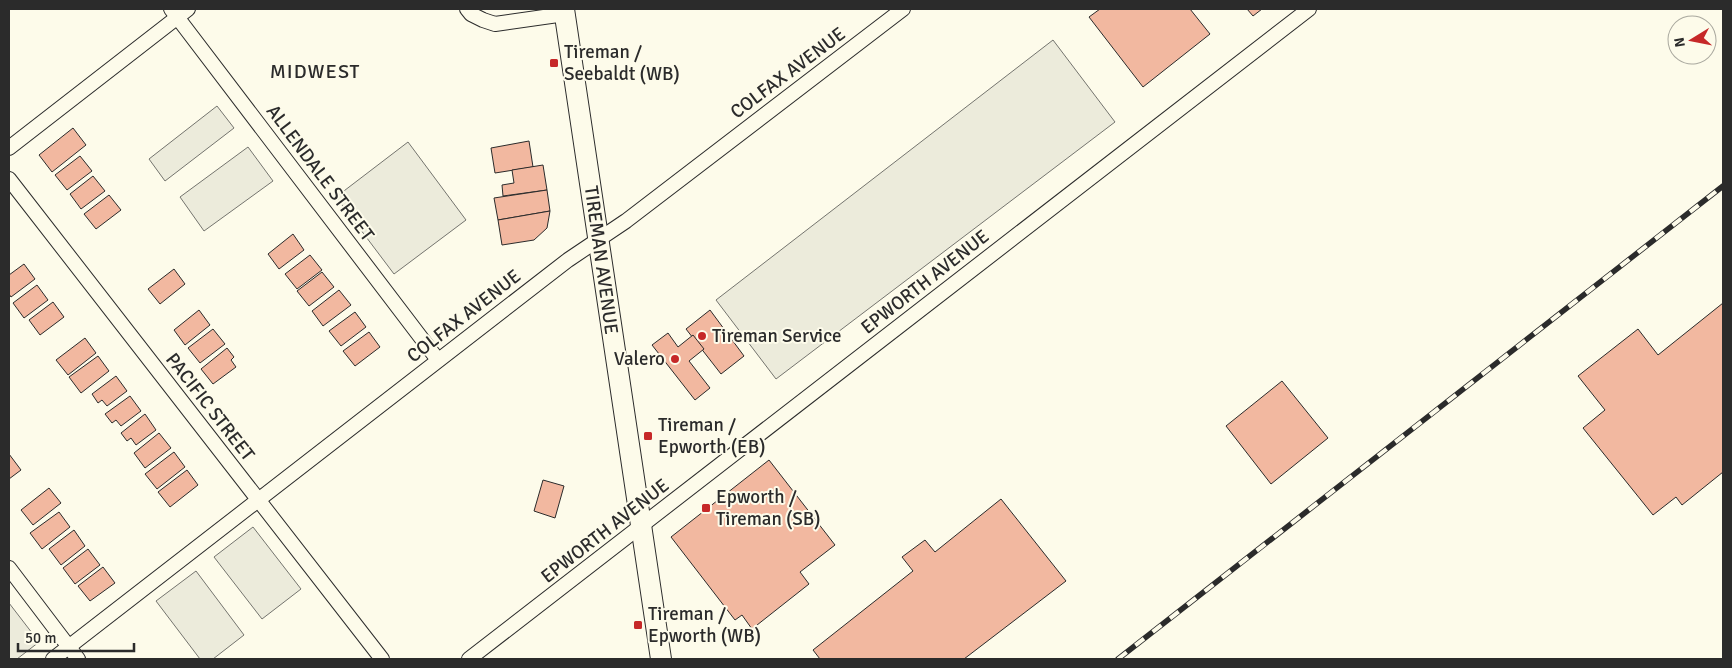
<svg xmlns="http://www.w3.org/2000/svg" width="1732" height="668" font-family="Signika,sans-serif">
<rect width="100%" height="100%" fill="#fdfbea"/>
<g fill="#ecebdb" stroke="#74746e">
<polygon points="1053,40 1115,122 776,379 716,300"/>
<polygon points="217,106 234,128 165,181 149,159"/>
<polygon points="408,142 466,220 394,274 336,197"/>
<polygon points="248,147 273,181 204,231 180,197"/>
<polygon points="253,527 301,589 262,619 214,557"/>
<polygon points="196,571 244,635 213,659 200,659 156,601"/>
<polygon points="9,603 39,642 17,659 9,659"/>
</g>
<g fill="#f2b8a0" stroke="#2b2b2b">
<polygon points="1100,9 1190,9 1210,34 1143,87 1089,17"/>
<polygon points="1247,9 1262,9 1253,16"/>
<polygon points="73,128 86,145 52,172 39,155"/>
<polygon points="529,141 533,167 495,173 491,148"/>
<polygon points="80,156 92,171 67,190 55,175"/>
<polygon points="543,165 547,190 503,196 502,185 514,183 512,170"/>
<polygon points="93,176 105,191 81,209 70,194"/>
<polygon points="547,190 550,211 498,220 494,198"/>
<polygon points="109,195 121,210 96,229 84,214"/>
<polygon points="550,211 547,228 534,240 502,245 498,220"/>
<polygon points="293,234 304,250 279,269 268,254"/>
<polygon points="310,255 322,270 297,289 285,274"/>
<polygon points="24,264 35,279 11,297 9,294 9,275"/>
<polygon points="174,269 185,284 160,304 148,289"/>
<polygon points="322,272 334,287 309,306 297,291"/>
<polygon points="37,285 48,300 24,318 13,303"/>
<polygon points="339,290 351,305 323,326 312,311"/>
<polygon points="53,302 64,317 40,335 29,320"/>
<polygon points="1723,303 1723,472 1682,505 1676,497 1653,515 1583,428 1605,410 1578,376 1638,329 1658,355"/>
<polygon points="199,310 210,325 185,345 174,330"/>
<polygon points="710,310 744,356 721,374 686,329"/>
<polygon points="355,312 366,327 341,346 329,331"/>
<polygon points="213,329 225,344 200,363 188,348"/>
<polygon points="369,332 380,347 355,366 343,351"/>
<polygon points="668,333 678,347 693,335 704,349 689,361 710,388 695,400 652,345"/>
<polygon points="85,338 96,353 68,375 56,360"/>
<polygon points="227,348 234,357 231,360 236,367 213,384 201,369"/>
<polygon points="98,356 109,371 81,393 69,377"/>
<polygon points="116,376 127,391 107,406 102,400 98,403 92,394"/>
<polygon points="1282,381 1328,438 1271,484 1226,426"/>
<polygon points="130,396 141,411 121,426 116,420 112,423 105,414"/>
<polygon points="145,414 156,430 136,445 131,438 127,441 121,433"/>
<polygon points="159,433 171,448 145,468 134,453"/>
<polygon points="174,452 185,467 157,489 145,474"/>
<polygon points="9,454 21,470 9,479"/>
<polygon points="769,460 835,545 800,572 809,584 752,629 742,615 735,620 671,537"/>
<polygon points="187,470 198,485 170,507 158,492"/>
<polygon points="543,480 564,486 555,518 534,511"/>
<polygon points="49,488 61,503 33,525 21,510"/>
<polygon points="1001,499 1066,581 964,659 820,659 813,650 913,571 902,557 925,540 935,552"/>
<polygon points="59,512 70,527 42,549 30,533"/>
<polygon points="74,530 85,546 61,565 49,549"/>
<polygon points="88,549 100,565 75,584 63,568"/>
<polygon points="103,567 115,583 90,601 78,586"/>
</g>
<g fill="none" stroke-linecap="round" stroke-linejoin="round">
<g stroke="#2b2b2b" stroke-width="16">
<g id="street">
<polyline points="171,9 438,360"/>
<polyline points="467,9 471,14 483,20 495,24 565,14"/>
<polyline points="9,148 188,9"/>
<polyline points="9,179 382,659"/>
<polyline points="9,568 78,659"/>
<polyline points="53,659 568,260 626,221 903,9"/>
<polyline points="469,659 1309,9"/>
</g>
</g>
<g stroke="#2b2b2b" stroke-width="22">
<polyline id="secondary" points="564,9 661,659"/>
</g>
<use href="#street" stroke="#fdfbea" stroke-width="14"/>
<use href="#secondary" stroke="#fdfbea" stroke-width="20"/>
<g stroke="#2b2b2b" stroke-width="5.5">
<polyline id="rail" points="1118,659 1723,186"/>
</g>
<use href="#rail" stroke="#fdfbea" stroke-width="4" stroke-dasharray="11" stroke-linecap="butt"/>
</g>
<g fill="#c62828" stroke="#fdfbea" stroke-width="2">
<rect x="549" y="58" width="10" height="10" rx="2.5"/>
<circle cx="702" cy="336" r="5"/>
<circle cx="675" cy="359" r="5"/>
<rect x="643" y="431" width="10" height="10" rx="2.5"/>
<rect x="701" y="503" width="10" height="10" rx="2.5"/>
<rect x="633" y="620" width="10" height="10" rx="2.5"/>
</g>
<g text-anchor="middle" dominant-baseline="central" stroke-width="4" stroke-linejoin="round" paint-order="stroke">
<g font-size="19" fill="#2b2b2b" stroke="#fdfbea" text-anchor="start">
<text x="564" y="52">Tireman /<tspan x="564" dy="22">Seebaldt (WB)</tspan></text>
<text x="712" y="336">Tireman Service</text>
<text x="665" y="359" text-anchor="end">Valero</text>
<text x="658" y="425">Tireman /<tspan x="658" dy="22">Epworth (EB)</tspan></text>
<text x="716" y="497">Epworth /<tspan x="716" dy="22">Tireman (SB)</tspan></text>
<text x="648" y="614">Tireman /<tspan x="648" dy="22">Epworth (WB)</tspan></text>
</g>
<g font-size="19" fill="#2b2b2b" stroke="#fdfbea">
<text transform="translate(788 73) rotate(-37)">COLFAX AVENUE</text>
<text transform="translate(320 173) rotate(53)">ALLENDALE STREET</text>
<text transform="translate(601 260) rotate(82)">TIREMAN AVENUE</text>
<text transform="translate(925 282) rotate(-38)">EPWORTH AVENUE</text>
<text transform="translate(464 316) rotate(-38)">COLFAX AVENUE</text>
<text transform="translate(210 407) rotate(52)">PACIFIC STREET</text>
<text transform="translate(605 531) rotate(-38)">EPWORTH AVENUE</text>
</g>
<g font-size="20" letter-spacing="1" fill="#2b2b2b" stroke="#fdfbea">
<text x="315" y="71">MIDWEST</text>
</g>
</g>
<rect width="1732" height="668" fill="none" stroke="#2b2b2b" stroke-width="20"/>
<g transform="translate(1692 40) rotate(260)"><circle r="24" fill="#fdfbea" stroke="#a9a89e"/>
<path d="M0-4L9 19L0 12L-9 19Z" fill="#c62828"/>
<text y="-8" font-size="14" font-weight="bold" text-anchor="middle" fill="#2b2b2b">N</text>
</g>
<path d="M18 643v8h116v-8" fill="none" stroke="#2b2b2b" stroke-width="2.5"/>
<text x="25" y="643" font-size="15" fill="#2b2b2b" stroke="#fdfbea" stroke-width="4" paint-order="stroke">50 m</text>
</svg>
